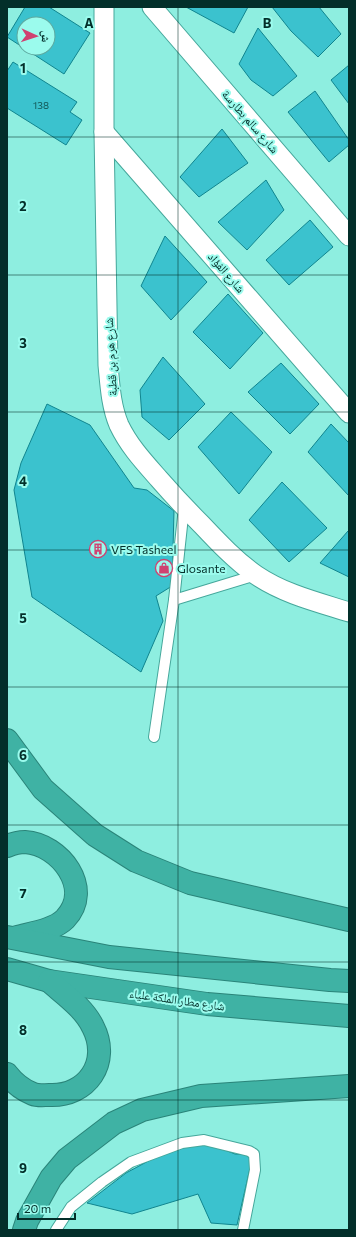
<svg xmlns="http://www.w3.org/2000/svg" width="356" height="1237" font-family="Commissioner,'Noto Naskh Arabic',sans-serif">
<rect width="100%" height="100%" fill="#8eeee0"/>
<g fill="#3bc2ce" stroke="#10858f" fill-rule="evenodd">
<path d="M25 7H49L90 33 64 74 7 37ZM24 24H48V48H24Z"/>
<polygon points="186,7 248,7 234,33"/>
<polygon points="272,7 319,7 341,34 318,57 291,31"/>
<polygon points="258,28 297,76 273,96 251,80 239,64"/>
<polygon points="13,62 77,102 70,112 82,120 66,145 7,108 7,71"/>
<polygon points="349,65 349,104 331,80"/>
<polygon points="315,91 349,140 349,145 329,162 288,112"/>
<polygon points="222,129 248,163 199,197 180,177"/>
<polygon points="266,180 284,210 247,250 218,222"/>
<polygon points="310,220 333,247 289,285 266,260"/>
<polygon points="165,236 207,282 171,320 141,286"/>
<polygon points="228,294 263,333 230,369 193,332"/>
<polygon points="163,357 205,404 169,440 142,417 140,390"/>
<polygon points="281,363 319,404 290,434 248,392"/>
<polygon points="47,404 90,425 134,488 147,490 174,511 172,586 156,596 163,621 141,672 32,597 14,490 21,463"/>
<polygon points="231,412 272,452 239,494 198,447"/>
<polygon points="331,424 349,443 349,496 308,452"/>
<polygon points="282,482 327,528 289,562 249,520"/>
<polygon points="348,531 349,532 349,577 320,563"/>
<polygon points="205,1142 235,1154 253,1155 237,1225 211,1223 198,1194 132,1214 87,1203 126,1173 167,1151"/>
</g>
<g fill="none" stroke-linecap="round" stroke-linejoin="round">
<g stroke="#45a79b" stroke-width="12">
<g id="lane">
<polyline points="174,600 256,575"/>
<polyline points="154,737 174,600 184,507"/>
<polyline points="56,1230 71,1207 102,1182 131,1162 182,1143 204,1140 249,1151 254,1154 255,1170 243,1230"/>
</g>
</g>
<g stroke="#45a79b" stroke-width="21">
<g id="street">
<path d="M104 7V132L108 365C110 386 111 406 119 425 129 446 144 462 159 479 173 495 187 510 202 525 219 543 236 561 256 575 284 594 317 602 349 612"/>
<polyline points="152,7 349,236"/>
<polyline points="104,132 349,413"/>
</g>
</g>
<g stroke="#2a8479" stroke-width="24">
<g id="highway">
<polyline points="7,740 43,789 95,835 136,861 190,883 349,920"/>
<path d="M7 846C12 844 20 842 25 842 60 844 94 889 65 919 54 930 32 933 17 937"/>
<polyline points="7,937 109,957 330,980 349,981"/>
<polyline points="7,969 49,981 207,1004 349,1016"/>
<path d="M7 1074C14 1083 23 1090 33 1094 38 1096 44 1095 49 1095 87 1097 111 1062 93 1027 84 1008 65 995 49 981"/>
<polyline points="24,1230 27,1221 51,1178 67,1159 114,1123 142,1110 201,1096 349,1086"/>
</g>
</g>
<use href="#lane" stroke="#fff" stroke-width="10"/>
<use href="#street" stroke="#fff" stroke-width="19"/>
<use href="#highway" stroke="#3fb2a4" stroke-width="22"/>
</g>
<path fill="none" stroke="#032f2a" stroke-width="1" stroke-opacity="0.55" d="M178 7V1230M7 137H349M7 275H349M7 412H349M7 550H349M7 687H349M7 825H349M7 962H349M7 1100H349"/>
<defs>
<g id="building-ring" transform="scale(0.9)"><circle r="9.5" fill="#9bfbed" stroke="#cf4271" stroke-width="1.5"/><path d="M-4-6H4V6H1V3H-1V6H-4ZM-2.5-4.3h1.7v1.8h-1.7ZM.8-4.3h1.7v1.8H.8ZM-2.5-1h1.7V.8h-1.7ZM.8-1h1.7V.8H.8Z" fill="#cf4271"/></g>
<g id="shop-ring" transform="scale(0.9)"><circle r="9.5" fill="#9bfbed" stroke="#cf4271" stroke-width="1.5"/><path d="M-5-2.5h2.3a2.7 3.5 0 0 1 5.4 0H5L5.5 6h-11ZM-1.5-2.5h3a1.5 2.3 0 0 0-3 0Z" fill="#cf4271"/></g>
</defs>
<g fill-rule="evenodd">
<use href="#building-ring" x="98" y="549"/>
<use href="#shop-ring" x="164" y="568"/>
</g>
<g text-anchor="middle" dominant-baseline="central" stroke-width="4" stroke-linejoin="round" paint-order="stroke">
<g font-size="10" fill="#115453">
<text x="41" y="105">138</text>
</g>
<g font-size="12" fill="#032f2a" stroke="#9bfbed">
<text transform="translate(251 121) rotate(49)">شارع سالم بطارسة</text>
<text transform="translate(227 272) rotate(49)">شارع الفؤاد</text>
<text transform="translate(110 357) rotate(-93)">شارع هرم بن قطبة</text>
<text transform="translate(177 999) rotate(8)">شارع مطار الملكة علياء</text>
</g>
<g font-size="12" fill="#032f2a" stroke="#9bfbed" text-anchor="start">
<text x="111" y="549">VFS Tasheel</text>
<text x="177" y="568">Glosante</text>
</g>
</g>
<g font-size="13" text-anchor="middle" font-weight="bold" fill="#032f2a" stroke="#9bfbed" stroke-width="4" stroke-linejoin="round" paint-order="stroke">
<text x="89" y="28">A</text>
<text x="267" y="28">B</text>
<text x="23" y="73">1</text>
<text x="23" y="211">2</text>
<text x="23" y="348">3</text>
<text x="23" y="486">4</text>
<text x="23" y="623">5</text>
<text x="23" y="760">6</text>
<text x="23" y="898">7</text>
<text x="23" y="1035">8</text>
<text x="23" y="1173">9</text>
</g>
<rect width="356" height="1237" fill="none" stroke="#032f2a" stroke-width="16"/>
<g transform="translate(36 36) rotate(93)"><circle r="19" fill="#9bfbed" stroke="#5ea99f"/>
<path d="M0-3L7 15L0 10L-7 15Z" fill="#cf4271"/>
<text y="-6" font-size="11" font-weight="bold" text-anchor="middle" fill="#032f2a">ش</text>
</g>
<path d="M18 1213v6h57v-6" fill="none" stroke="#032f2a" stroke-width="2"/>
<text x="24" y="1213" font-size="12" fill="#032f2a" stroke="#9bfbed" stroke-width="3" paint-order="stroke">20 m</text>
</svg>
